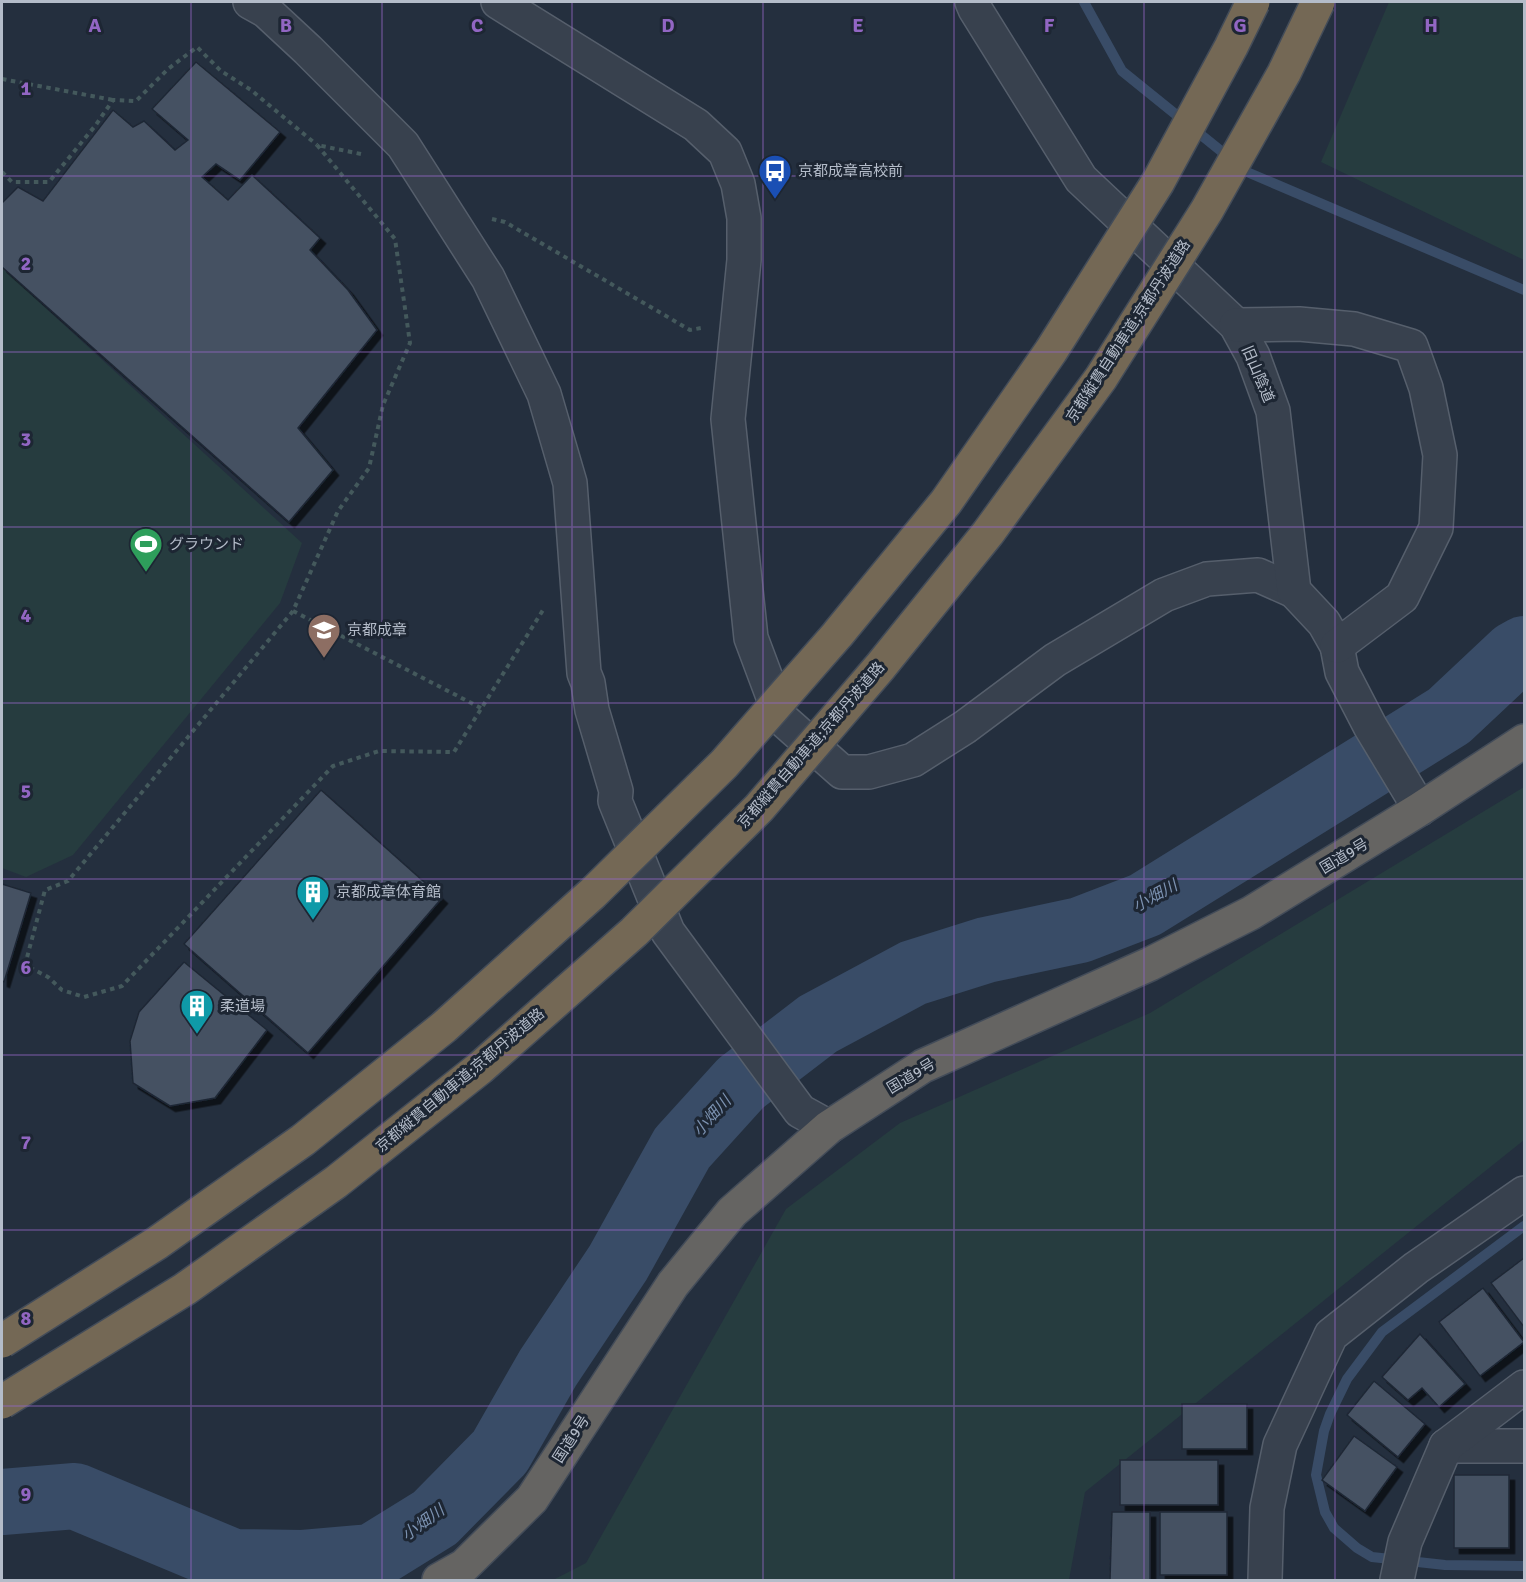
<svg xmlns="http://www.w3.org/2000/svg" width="1526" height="1582" font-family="Signika,'Noto Sans JP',sans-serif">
<defs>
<filter id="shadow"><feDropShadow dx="5.5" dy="5.5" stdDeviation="0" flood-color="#0009"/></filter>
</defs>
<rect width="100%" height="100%" fill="#242f3e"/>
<g fill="#263c3f">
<polygon points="1389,2 1524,2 1524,260 1321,162"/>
<polygon points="2,268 302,543 280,603 73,855 26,877 2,868"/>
<polygon points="1524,787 1524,1140 1085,1492 1069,1580 553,1580 586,1563 786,1209 900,1123 1150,1013"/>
</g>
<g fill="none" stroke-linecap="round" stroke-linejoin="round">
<g stroke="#394c67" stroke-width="10">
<polyline points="1084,2 1122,71 1247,172 1524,290"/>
<polyline points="1515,654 1524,622"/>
<polyline points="1524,1226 1382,1332 1347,1379 1330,1414 1324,1431 1316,1475 1325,1512 1334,1528 1357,1548 1372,1557 1445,1565 1524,1566"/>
</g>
<polyline stroke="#394c67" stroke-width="66" points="2,1502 75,1496 233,1562 303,1563 372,1557 435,1518 500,1452 548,1368 618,1263 682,1148 741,1083 818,1024 913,973 986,950 1080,930 1145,905 1449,716 1515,654 1524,649"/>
</g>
<g fill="#455162" stroke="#1f2835" stroke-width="1.5" filter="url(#shadow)">
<polygon points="196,62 280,132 240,180 216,164 202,177 228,200 252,175 320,238 310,250 348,290 377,330 298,428 333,470 289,522 2,267 2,203 18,187 43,201 113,110 133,127 144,121 175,150 188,140 152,109"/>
<polygon points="321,790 442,898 308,1053 184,944"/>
<polygon points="2,884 31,893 4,982 2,981"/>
<polygon points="184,962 267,1030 215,1098 170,1106 133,1083 130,1041 139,1012"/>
<polygon points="1524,1258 1524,1327 1491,1283"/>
<polygon points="1483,1288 1524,1342 1480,1376 1439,1322"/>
<polygon points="1420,1334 1465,1384 1439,1407 1422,1388 1408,1400 1382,1377"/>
<polygon points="1374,1381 1425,1424 1398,1457 1347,1415"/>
<rect x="1182" y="1404" width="65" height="45"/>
<polygon points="1354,1436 1397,1467 1365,1511 1322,1480"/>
<rect x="1120" y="1460" width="98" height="45"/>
<rect x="1454" y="1475" width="55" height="73"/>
<polygon points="1112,1512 1150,1512 1150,1580 1110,1580"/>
<rect x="1160" y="1512" width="67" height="63"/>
</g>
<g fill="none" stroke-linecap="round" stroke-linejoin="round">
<g stroke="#565f6c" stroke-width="36">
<g id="minor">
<polyline points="250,2 266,11 308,50 403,145 488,278 544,394 570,483 584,673 588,683 592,710 616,791 615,801 668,932 800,1111 829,1127"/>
<polyline points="498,2 696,125 725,152 738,184 744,218 744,260 728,419 751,638 781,718 842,772 869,772 913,760 965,727 1055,660 1164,595 1207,579 1258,575 1294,591"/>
<polyline points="972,2 975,9 1081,179 1236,325 1253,356 1273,411 1294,591 1324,623 1337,646 1342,672 1370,726 1420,809"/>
<polyline points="1236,325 1299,324 1354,329 1411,346 1426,388 1440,455 1436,528 1402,597 1337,646"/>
<polyline points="1446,1446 1524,1446"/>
<polyline points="1397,1580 1405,1542 1446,1446 1524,1387"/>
</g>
</g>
<g stroke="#565f6c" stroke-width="36">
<polyline id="tertiary" points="1265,1580 1267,1508 1280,1445 1331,1335 1416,1268 1524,1193"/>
</g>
<g stroke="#434c59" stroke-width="36">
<polyline id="trunk" points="439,1580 464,1566 532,1499 673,1284 732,1212 829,1127 923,1066 1150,964 1251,913 1420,809 1524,741"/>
</g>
<g stroke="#44595c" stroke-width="4" stroke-dasharray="4.5 4.5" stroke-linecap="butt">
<polyline points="2,79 113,100"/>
<polyline points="361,154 317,145 395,239 410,343 383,405 369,468 338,511 293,611 68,881 45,890 25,965 48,977 62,990 84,997 122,986 333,766 379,751 454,752 543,610"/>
<polyline points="2,172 12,182 49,182 95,126 113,100 136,101 168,69 197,47 221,71 251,90 317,145"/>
<polyline points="492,219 505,222 690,330 701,328"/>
<polyline points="293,611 481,708"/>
</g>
<use href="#minor" stroke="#38414e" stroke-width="33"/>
<use href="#tertiary" stroke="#38414e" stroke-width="33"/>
<use href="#trunk" stroke="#656462" stroke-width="33"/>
<g stroke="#434c59" stroke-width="36" stroke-linecap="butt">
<g id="motorway-bridge">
<polyline points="2,1341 157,1243 303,1140 444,1027 593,893 724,764 837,635 946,502 1051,351 1158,182 1231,47 1253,2"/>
<polyline points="2,1402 185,1289 336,1182 480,1068 634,932 759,808 880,667 988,533 1101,378 1207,210 1284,73 1318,2"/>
</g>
</g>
<use href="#motorway-bridge" stroke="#746855" stroke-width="33"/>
</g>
<path fill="none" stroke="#9266c3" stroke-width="1.5" stroke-opacity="0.55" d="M191 2V1580M382 2V1580M572 2V1580M763 2V1580M954 2V1580M1144 2V1580M1335 2V1580M2 176H1524M2 352H1524M2 527H1524M2 703H1524M2 879H1524M2 1055H1524M2 1230H1524M2 1406H1524"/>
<defs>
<g id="bus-pin" transform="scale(1.725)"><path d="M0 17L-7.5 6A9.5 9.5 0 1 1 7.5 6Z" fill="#1a4fb4" stroke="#1d2633"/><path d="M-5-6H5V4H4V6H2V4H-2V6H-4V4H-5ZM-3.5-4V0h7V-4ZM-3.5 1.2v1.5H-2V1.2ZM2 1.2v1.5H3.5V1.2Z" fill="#fff"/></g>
<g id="stadium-pin" transform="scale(1.725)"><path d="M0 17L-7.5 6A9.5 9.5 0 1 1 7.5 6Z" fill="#2e9e5b" stroke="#1d2633"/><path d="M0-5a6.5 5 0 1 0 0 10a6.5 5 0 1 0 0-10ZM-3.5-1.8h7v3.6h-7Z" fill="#fff"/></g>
<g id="school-pin" transform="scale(1.725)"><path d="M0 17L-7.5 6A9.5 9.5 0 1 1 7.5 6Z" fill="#8d6e63" stroke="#1d2633"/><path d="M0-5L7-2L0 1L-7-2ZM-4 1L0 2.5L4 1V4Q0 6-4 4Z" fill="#fff"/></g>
<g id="building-pin" transform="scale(1.725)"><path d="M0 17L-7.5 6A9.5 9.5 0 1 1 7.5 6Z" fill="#0f9aa8" stroke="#1d2633"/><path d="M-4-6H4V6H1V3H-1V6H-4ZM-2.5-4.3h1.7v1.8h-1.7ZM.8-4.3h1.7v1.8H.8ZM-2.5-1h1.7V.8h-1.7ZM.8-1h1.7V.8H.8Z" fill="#fff"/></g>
</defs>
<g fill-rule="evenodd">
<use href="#bus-pin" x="775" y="171"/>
<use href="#stadium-pin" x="146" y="544"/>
<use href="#school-pin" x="324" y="630"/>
<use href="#building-pin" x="313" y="892"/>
<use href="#building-pin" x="197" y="1006"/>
</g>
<g text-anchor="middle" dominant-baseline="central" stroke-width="6" stroke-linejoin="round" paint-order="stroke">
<g font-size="15" fill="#b4bcc9" stroke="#1d2633" text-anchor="start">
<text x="798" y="171">京都成章高校前</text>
<text x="169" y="544">グラウンド</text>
<text x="347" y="630">京都成章</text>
<text x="336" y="892">京都成章体育館</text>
<text x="220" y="1006">柔道場</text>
</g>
<g font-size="15" fill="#b4bcc9" stroke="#1d2633">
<text transform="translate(1128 331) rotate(-57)">京都縦貫自動車道;京都丹波道路</text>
<text transform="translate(1258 374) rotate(67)">旧山陰道</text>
<text transform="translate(811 745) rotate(-49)">京都縦貫自動車道;京都丹波道路</text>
<text transform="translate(1344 856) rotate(-31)">国道9号</text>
<text transform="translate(911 1076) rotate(-31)">国道9号</text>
<text transform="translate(460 1080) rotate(-40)">京都縦貫自動車道;京都丹波道路</text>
<text transform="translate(571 1439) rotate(-57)">国道9号</text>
</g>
<g font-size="16" font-style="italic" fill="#7c92b1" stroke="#1d2633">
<text transform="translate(1155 896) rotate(-29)">小畑川</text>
<text transform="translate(712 1116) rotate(-48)">小畑川</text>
<text transform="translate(423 1523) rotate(-36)">小畑川</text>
</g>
</g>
<g font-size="20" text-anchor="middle" font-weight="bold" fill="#9266c3" stroke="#1d2633" stroke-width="6" stroke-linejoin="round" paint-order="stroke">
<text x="95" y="32">A</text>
<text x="286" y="32">B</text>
<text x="477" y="32">C</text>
<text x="668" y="32">D</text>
<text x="858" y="32">E</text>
<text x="1049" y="32">F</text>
<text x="1240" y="32">G</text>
<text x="1431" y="32">H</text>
<text x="26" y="95">1</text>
<text x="26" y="270">2</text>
<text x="26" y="446">3</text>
<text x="26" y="622">4</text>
<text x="26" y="798">5</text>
<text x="26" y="974">6</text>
<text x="26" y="1149">7</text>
<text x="26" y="1325">8</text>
<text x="26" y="1501">9</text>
</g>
<rect width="1526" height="1582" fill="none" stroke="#b4bcc9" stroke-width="6"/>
</svg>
